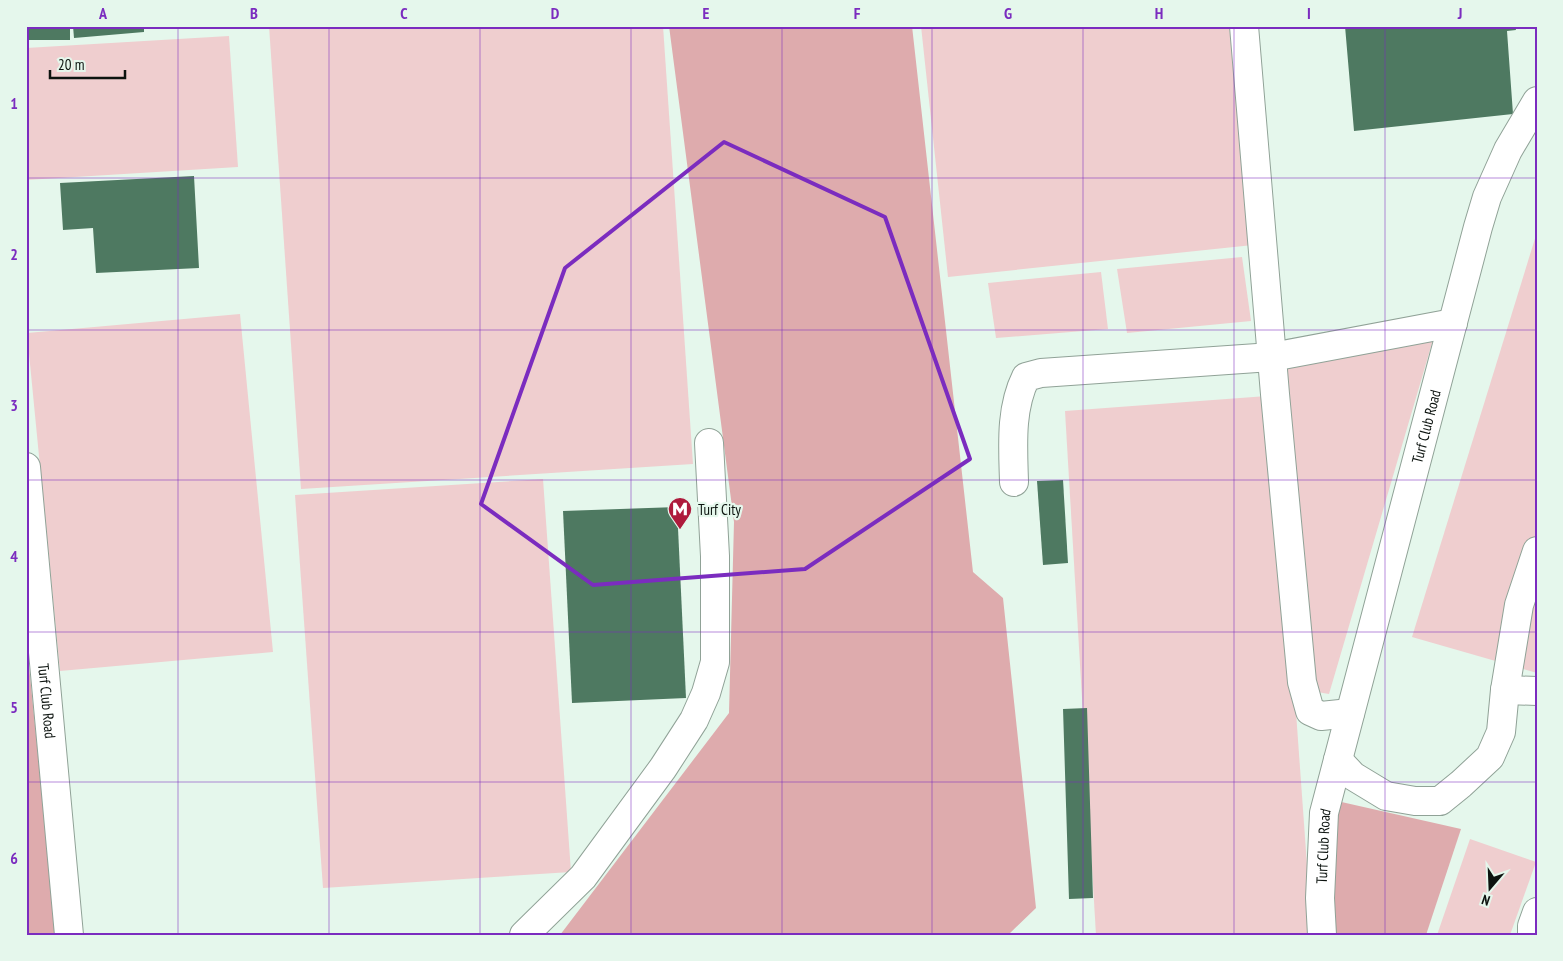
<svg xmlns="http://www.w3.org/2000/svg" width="1563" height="961" font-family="'PT Sans Narrow',sans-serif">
<rect width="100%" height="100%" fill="#e5f7ec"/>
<g fill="#efcecf">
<polygon points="269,26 663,26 693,464 301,489"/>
<polygon points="921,26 1229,26 1253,245 948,277"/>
<polygon points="229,36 238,167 26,180 26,48"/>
<polygon points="1537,232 1537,673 1412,637"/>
<polygon points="1242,257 1251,321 1127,333 1117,269"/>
<polygon points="1101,272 1108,329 996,338 988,283"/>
<polygon points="240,314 273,652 60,671 27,333"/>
<polygon points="1435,333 1329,694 1311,691 1282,364"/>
<polygon points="1267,396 1295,698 1312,935 1096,935 1065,411"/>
<polygon points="543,479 571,872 323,888 295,495"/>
<polygon points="1470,839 1536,862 1510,935 1437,935"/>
</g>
<g fill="#deabad">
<polygon points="669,26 912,26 973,572 1003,598 1036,908 1008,935 560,935 729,713 734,522"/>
<polygon points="26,636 56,935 26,935"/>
<polygon points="1337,801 1461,829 1426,935 1328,935"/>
</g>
<g fill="#4e7961">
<rect x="26" y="26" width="44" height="14"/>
<polygon points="73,26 144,26 144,32 74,38"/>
<polygon points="1345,26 1515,26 1516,30 1507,31 1513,114 1354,131"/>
<polygon points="194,176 199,268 96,273 93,228 63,230 60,183"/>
<polygon points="1063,480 1068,563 1043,565 1037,481"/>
<polygon points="677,507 686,698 572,703 563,511"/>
<polygon points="1087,708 1093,898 1069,899 1063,709"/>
</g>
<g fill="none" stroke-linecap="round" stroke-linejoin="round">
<g stroke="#90a297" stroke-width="30">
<g id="minor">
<polyline points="1244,26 1275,394 1302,682 1310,711 1321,716 1350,713"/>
<path id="s1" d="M26 467 69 935"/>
<path d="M1014 482C1013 446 1010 409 1026 377L1041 373 1272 357 1453 323"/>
<polyline points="1505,690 1537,691"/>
<polyline points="1338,760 1353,776 1386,796 1415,801 1440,801 1461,784 1490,757 1501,732 1505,690 1519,605 1537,551"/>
<polyline points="524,935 583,877 663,768 694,720 706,693 715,662 715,556 709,443"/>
<path id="s2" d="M1322 935 1320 898 1324 813 1478 227 1487 197 1508 150 1537 101"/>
<polyline points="1532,935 1532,926 1537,912"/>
</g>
</g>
<use href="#minor" stroke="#fff" stroke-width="28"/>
</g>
<path fill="none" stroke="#7b2cbf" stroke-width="4" stroke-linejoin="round" d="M724 142 885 217 970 459 805 569 593 585 481 504 565 268Z"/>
<path fill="none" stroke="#7b2cbf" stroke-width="1" stroke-opacity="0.55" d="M178 26V935M329 26V935M480 26V935M631 26V935M782 26V935M932 26V935M1083 26V935M1234 26V935M1385 26V935M26 178H1537M26 330H1537M26 480H1537M26 632H1537M26 782H1537"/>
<defs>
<g id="metro-pin" transform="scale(1.25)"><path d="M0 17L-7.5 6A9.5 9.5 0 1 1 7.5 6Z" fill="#ae1a3c" stroke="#e5f7ec"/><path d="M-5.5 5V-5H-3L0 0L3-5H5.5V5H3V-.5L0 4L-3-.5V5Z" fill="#fff"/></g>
</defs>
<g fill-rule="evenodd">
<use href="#metro-pin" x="680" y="509"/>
</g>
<g text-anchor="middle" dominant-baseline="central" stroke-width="4.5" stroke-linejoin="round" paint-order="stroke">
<g font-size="15" fill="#0c130f" stroke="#e5f7ec">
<text stroke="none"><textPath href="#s2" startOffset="522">Turf Club Road</textPath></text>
<text stroke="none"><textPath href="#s1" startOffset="235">Turf Club Road</textPath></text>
<text stroke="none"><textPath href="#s2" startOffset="89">Turf Club Road</textPath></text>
</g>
<g font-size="15" fill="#0c130f" stroke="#e5f7ec" text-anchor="start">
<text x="698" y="509">Turf City</text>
</g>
</g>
<rect width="1563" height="961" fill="none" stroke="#e5f7ec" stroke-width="55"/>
<g transform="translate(1490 888) rotate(199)" stroke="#e5f7ec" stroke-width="4" paint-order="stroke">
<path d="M0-4L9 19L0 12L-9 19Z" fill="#0c130f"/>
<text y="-8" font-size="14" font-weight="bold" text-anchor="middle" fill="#0c130f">N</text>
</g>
<path d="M50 70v8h75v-8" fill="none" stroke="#0c130f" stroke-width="2.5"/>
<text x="58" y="70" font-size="15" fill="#0c130f" stroke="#e5f7ec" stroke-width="4" paint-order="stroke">20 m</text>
<rect x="28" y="28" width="1508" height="906" fill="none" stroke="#7b2cbf" stroke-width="2"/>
<g font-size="16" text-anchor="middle" font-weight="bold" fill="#7b2cbf">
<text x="103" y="19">A</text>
<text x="254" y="19">B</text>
<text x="404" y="19">C</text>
<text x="555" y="19">D</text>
<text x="706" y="19">E</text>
<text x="857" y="19">F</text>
<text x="1008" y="19">G</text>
<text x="1159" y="19">H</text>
<text x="1309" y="19">I</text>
<text x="1460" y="19">J</text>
<text x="14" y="109">1</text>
<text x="14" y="260">2</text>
<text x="14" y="411">3</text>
<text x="14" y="562">4</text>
<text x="14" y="713">5</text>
<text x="14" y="864">6</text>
</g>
</svg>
